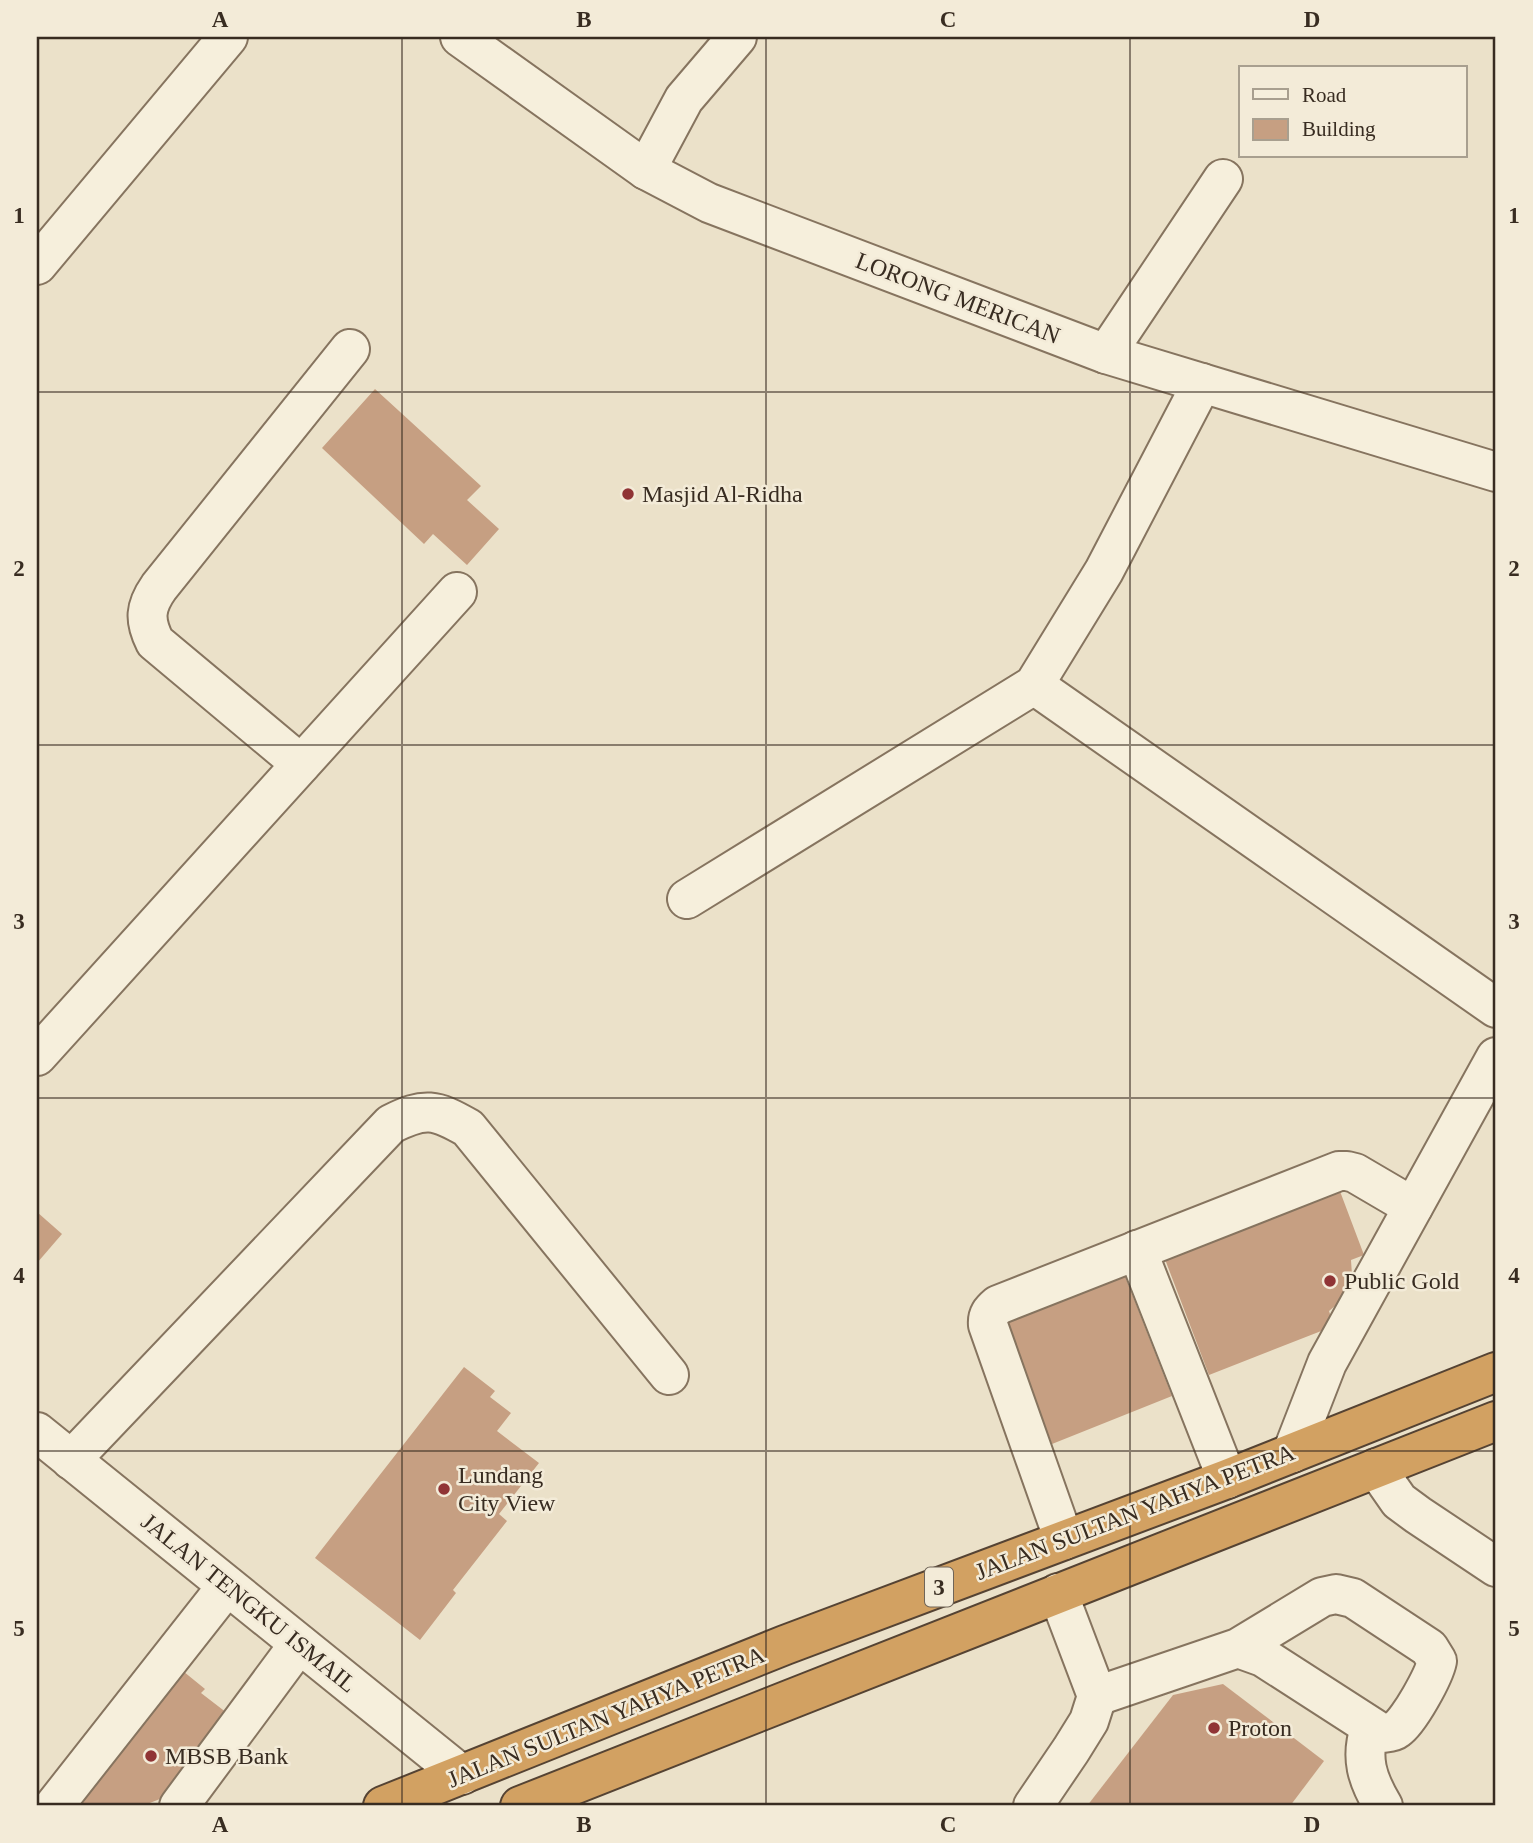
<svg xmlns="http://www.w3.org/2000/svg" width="1533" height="1843" font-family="Georgia,serif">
<rect width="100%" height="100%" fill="#ebe1c9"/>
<g fill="#c69f82">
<polygon points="375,389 481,486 467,500 499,529 467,565 433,534 424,544 322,448"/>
<polygon points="1338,1186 1364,1255 1351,1260 1352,1275 1348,1290 1341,1301 1329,1311 1334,1326 1209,1375 1163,1254"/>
<polygon points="37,1212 62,1234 37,1263"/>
<polygon points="1123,1271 1172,1396 1052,1444 1002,1319"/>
<polygon points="464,1367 495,1391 490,1397 511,1413 497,1431 539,1463 499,1514 507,1521 453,1590 456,1593 420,1640 315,1558"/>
<polygon points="178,1667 205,1689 201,1693 227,1713 160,1799 142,1806 69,1806"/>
<polygon points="1223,1684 1324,1761 1290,1806 1087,1806 1173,1695"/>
</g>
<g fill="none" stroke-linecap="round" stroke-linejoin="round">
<g stroke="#86745f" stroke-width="42">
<g id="minor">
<polyline points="460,37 646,170 709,203 1106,354 1496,472"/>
<polyline points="646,170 684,99 737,37"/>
<polyline points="37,265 228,37"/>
<polyline points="1106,354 1223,179"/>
<polyline points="1034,685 1496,1008"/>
<path d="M301 764 155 642C144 620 145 607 159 587L350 349"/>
<polyline points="687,899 1034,685 1104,571 1202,383"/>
<polyline points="37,1056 457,592"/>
<polyline points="1137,1250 1227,1479"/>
<polyline points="37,1432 462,1775"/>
<polyline points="1292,1453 1327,1363 1496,1057"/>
<path d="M71 1460 391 1124C425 1107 435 1109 468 1128L669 1375"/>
<polyline points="1376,1468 1399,1501 1418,1515 1496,1567"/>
<path d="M1064 1540 988 1325C987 1315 991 1311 998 1305L1339 1171H1347L1355 1173 1413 1207"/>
<path d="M1097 1696 1238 1648 1322 1597 1336 1594 1353 1598 1429 1648 1437 1661C1434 1676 1409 1721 1397 1729 1392 1733 1387 1732 1381 1733L1263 1657 1238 1648"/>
<path d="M1370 1728C1360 1758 1367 1779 1383 1806"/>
<polyline points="54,1806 227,1586"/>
<polyline points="179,1806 299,1644"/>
<polyline points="1033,1806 1071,1750 1089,1721 1097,1696 1058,1593"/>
</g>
</g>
<g stroke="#554333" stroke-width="42">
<g id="highway">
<polyline points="383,1806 785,1645 1227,1479 1496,1372"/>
<polyline points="520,1806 1496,1421"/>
</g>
</g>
<use href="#minor" stroke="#f6efdc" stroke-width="38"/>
<use href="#highway" stroke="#d2a162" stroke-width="38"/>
</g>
<path fill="none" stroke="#382c21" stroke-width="2" stroke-opacity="0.55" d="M402 37V1806M766 37V1806M1130 37V1806M37 392H1496M37 745H1496M37 1098H1496M37 1451H1496"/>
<g fill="#903435" stroke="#f3ebd8" stroke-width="2.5">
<circle cx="628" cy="494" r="7"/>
<circle cx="1330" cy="1281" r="7"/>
<circle cx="444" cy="1489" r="7"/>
<circle cx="1214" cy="1728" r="7"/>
<circle cx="151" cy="1756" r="7"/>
</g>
<g text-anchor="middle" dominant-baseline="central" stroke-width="5" stroke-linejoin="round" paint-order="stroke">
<rect fill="#f3ebd8" stroke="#706558" stroke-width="2" x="925" y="1567.5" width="28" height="39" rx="5"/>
<g font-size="23" font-weight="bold" fill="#382c21">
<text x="939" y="1587">3</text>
</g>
<g font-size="24" fill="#382c21" stroke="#f3ebd8">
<text transform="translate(958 298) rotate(21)">LORONG MERICAN</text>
<text transform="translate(1135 1512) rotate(-21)">JALAN SULTAN YAHYA PETRA</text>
<text transform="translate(249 1603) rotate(39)">JALAN TENGKU ISMAIL</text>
<text transform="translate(606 1717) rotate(-22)">JALAN SULTAN YAHYA PETRA</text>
</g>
<g font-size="24" fill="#382c21" stroke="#f3ebd8" text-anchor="start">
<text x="642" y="494">Masjid Al-Ridha</text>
<text x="1344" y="1281">Public Gold</text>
<text x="458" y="1475">Lundang<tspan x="458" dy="28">City View</tspan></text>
<text x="1228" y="1728">Proton</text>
<text x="165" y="1756">MBSB Bank</text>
</g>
</g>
<rect width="1533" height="1843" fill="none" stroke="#f3ebd8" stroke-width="77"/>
<rect x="1239" y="66" width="228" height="91" fill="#f3ebd8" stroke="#a89f8f" stroke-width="2"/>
<rect x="1253" y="89" width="35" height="10" fill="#f6efdc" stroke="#a89f8f" stroke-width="2"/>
<text x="1302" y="102" font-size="21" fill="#382c21">Road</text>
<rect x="1253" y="119" width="35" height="21" fill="#c69f82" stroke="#a89f8f" stroke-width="2"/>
<text x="1302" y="136" font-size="21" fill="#382c21">Building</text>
<rect x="38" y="38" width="1456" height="1766" fill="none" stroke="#382c21" stroke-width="2.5"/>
<g font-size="23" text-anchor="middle" font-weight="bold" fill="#382c21">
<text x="220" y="27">A</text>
<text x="584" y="27">B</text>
<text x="948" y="27">C</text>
<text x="1312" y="27">D</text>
<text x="19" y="223">1</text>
<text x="1514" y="223">1</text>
<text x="19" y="576">2</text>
<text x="1514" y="576">2</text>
<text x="19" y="929">3</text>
<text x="1514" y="929">3</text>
<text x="19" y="1283">4</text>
<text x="1514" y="1283">4</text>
<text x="19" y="1636">5</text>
<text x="1514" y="1636">5</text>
<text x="220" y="1832">A</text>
<text x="584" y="1832">B</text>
<text x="948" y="1832">C</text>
<text x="1312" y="1832">D</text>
</g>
</svg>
